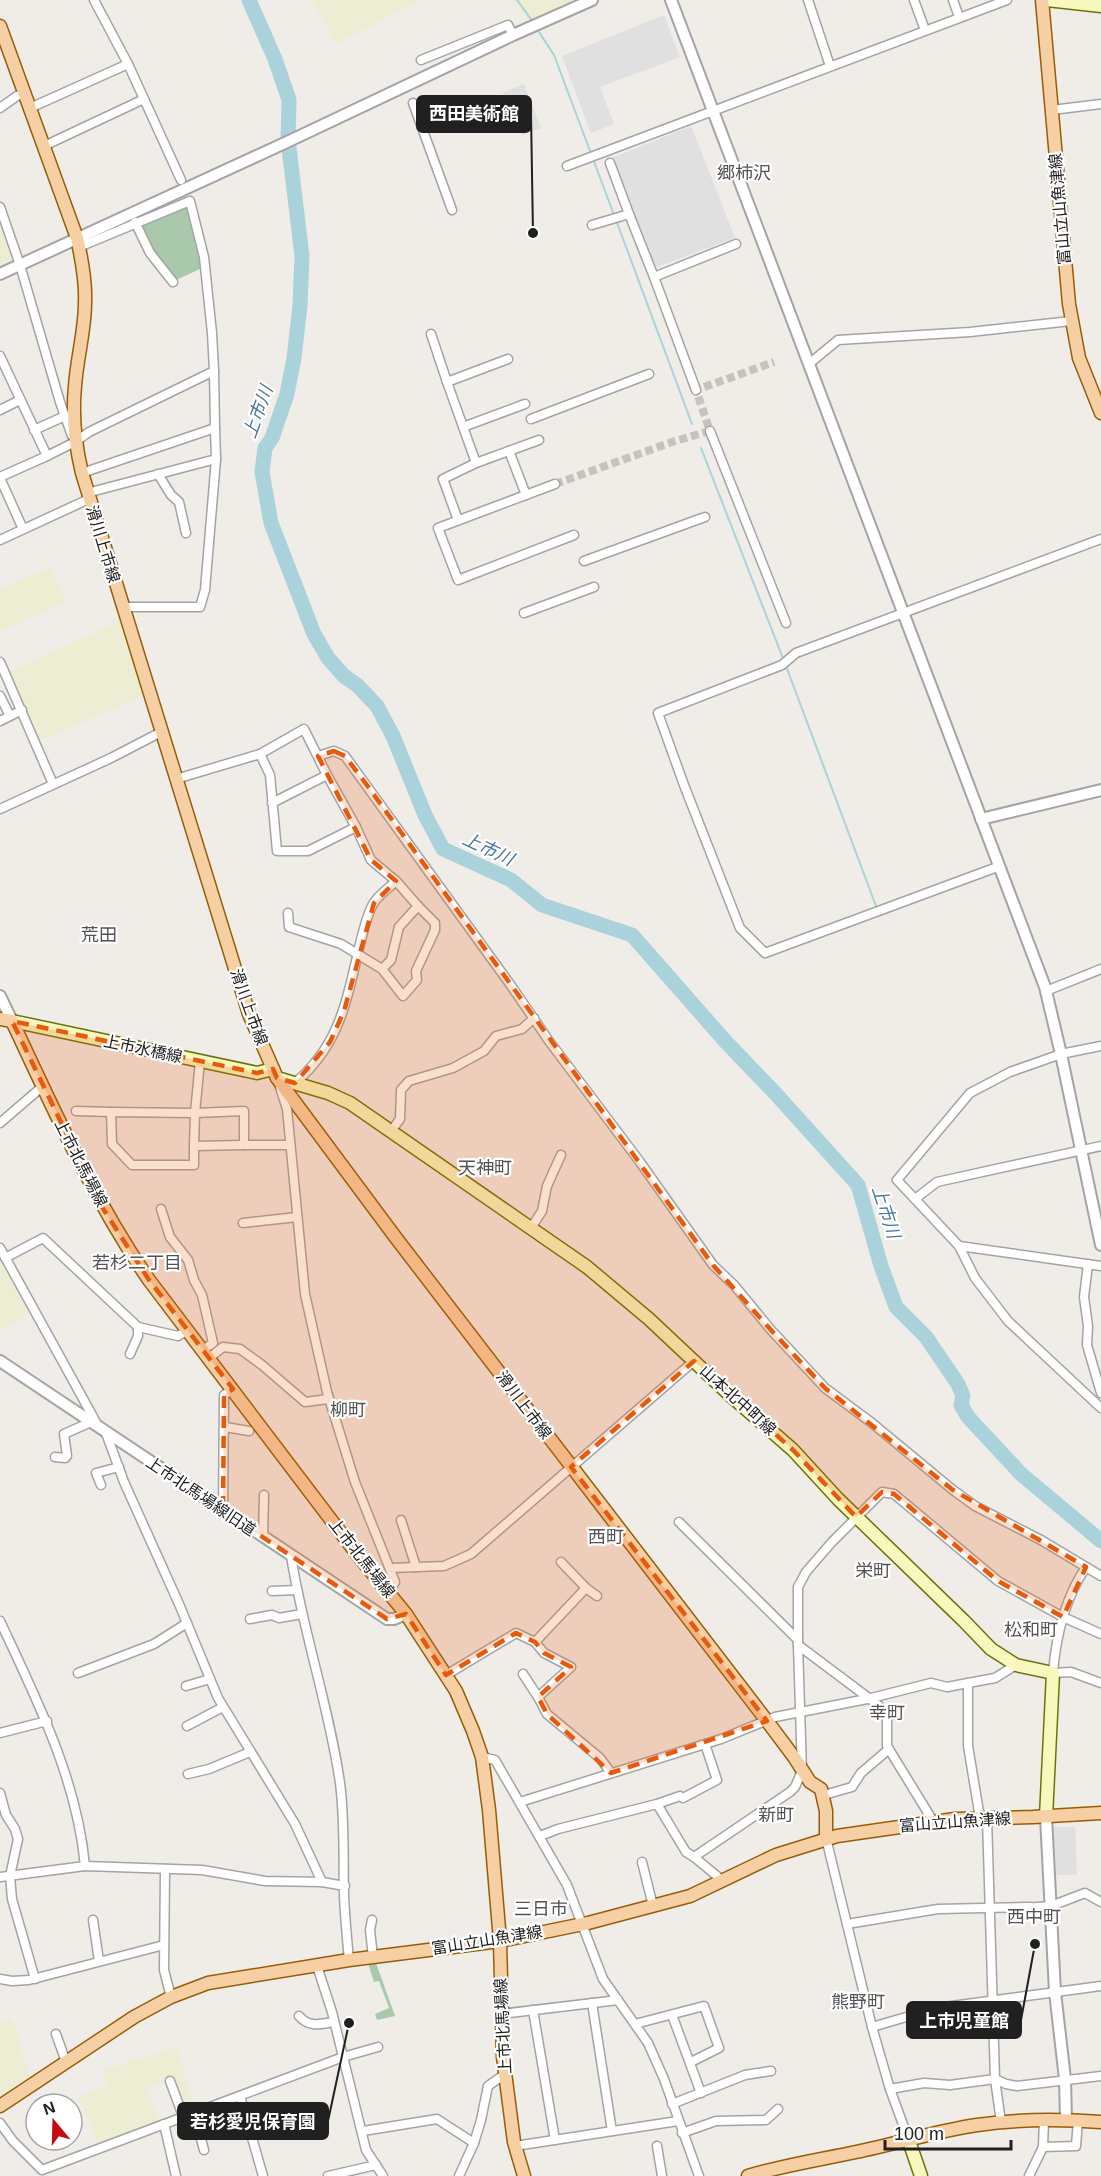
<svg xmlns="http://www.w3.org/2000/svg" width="1101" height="2176" font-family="Helvetica,'Noto Sans JP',sans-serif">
<rect width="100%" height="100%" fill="#f0ece7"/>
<g fill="#ededd3">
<polygon points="312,0 420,0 337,44"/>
<polygon points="506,0 575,0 529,21 516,3"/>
<polygon points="0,219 14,261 0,268"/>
<polygon points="50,567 66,601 0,632 0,590"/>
<polygon points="120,621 144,695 40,741 9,672"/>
<polygon points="0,1258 31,1311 0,1332"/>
<polygon points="12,2019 30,2077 0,2095 0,2023"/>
<polygon points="177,2047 194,2109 184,2113 170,2078 147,2087 160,2122 99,2145 78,2097 108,2085 103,2070"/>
</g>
<g fill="#a9c8ac">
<polygon points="185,197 197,236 202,268 174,281 152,255 136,220"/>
<polygon points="368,1963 376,1963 395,2016 377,2020 375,2014 389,2008 379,1981 374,1982"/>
</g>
<g fill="#e0e0e0">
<polygon points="664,15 680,57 600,87 614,124 591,133 562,56"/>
<polygon points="524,84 541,128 522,135 509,98 502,93"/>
<polygon points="477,95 487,121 472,127 462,101"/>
<polygon points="691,126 735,238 646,271 604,161"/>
<polygon points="1052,1827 1075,1827 1077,1875 1054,1875"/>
</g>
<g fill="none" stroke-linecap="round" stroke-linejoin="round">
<g stroke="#aad2db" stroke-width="2">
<polyline points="517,0 533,22"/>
<polyline points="537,29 554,55 614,215"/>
<polyline points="616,220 692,424"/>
<polyline points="701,448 784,661"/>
<polyline points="786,666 876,906"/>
</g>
<polyline stroke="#aad2db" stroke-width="15" points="249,0 275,59 289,100 288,140 302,256 300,305 294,358 287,394 272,438 265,448 262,472 271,523 314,634 328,658 344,676 357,685 377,706 393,736 425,815 443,849 511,880 542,905 632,935 726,1042 775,1093 858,1185 881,1266 896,1307 926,1337 958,1384 963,1396 961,1405 968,1417 1021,1474 1101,1541"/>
<polyline stroke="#c6c3bf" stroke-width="8" stroke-dasharray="8 4" stroke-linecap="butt" points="555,484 675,441 710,431 696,390 774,362"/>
<g stroke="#a4a4a4" stroke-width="11">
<g id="minor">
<polyline points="94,0 128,64"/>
<polyline points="808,0 830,66"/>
<polyline points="914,0 925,30"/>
<polyline points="953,0 959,17"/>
<polyline points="421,60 508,25 513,35"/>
<polyline points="413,103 452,210"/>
<polyline points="0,108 17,96 24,93"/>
<polyline points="30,108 128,64 144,99"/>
<polyline points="1052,110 1101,104"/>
<polyline points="44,146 144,99 181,180"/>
<polyline points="567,166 1007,0"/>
<polyline points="0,207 20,265 60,402 72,436"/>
<polyline points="629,214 654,277 736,244"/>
<polyline points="135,222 150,253 173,282"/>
<polyline points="592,225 629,214 610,163"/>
<polyline points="654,277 696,390"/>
<polyline points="431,334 447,382 508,359"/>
<polyline points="0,356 47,456 0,477"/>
<polyline points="810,363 838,340 970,332 1071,321"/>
<polyline points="447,382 476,463 539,440"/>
<polyline points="0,410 20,400"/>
<polyline points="531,419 649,374"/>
<polyline points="463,427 525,404"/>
<polyline points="34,430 65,416"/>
<polyline points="710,431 786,623"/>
<polyline points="509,451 526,495"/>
<polyline points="47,456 75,442 89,432 214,371 212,333 204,257 190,201 79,247"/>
<polyline points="82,473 215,428 214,371"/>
<polyline points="158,474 171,495 179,502 186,533"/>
<polyline points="0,478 23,529"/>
<polyline points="555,484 438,528 458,580 574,535"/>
<polyline points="87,493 216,459 215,428"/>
<polyline points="458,520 443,479 476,463"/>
<polyline points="0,540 89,499"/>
<polyline points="584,561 705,517"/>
<polyline points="122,607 200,607 205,590 216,459"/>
<polyline points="524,613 594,587"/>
<polyline points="0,662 53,784"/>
<polyline points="0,696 10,716 22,710"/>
<polyline points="0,721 10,716"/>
<polyline points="260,754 304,729 327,775"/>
<polyline points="318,756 334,751 345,756 512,987 549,1041 640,1162 713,1265 734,1285 771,1330 825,1388 872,1423 953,1490 975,1506 1041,1540 1101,1576"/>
<polyline points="176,779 260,754 270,775 277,851 308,851 356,827 327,775 272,803"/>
<polyline points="0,809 111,758 161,732"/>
<polyline points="356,827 371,860 396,881"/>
<polyline points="1000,866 765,953 740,928 684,785 658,713 782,665 796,653 1101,539"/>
<polyline points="288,913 289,927 341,944 382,969 403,996 417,980 416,971 435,930 435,923 418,906 399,927 391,960 382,969"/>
<polyline points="1046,991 1101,969"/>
<polyline points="1101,1046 1061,1054 1010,1072 970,1093 897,1180 959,1246 975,1278 1008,1321 1101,1408"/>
<polyline points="200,1061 195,1113 244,1111 244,1145 290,1145"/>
<path d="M291 1081 295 1083C337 1047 345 1008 357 957 361 940 365 919 373 904 378 895 389 888 396 881L418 906"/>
<polyline points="280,1087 287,1109 305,1294 327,1392 355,1482 395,1582 388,1592"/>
<polyline points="76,1111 111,1112"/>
<polyline points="0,1123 43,1086"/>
<polyline points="392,1130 400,1119 401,1090 409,1081 453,1068 484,1051 496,1036 522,1029 534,1018"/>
<polyline points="194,1146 194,1165 132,1165 112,1144 111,1112 195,1113 194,1146 244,1145"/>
<polyline points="915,1199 937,1182 1101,1146"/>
<polyline points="161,1209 170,1237 188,1260 194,1280 202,1295 213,1343 203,1350"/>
<polyline points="243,1223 297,1217"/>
<polyline points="531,1228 542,1211 547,1186 561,1155"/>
<polyline points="959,1246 1101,1266"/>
<polyline points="0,1248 98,1426"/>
<polyline points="5,1258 43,1238 138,1327 178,1336 188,1330"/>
<polyline points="1088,1264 1084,1297 1088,1326 1087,1345 1101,1393"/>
<polyline points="130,1354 138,1336 138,1327"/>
<polyline points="209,1358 223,1347 240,1349 262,1365 305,1402 328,1399"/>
<polyline points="225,1427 249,1431"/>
<polyline points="106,1433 124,1482 179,1604 218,1698 295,1824 322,1882"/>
<polyline points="55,1457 65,1458 67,1456 64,1434 91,1422"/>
<polyline points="101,1485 96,1473 119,1467"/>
<polyline points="223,1511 224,1395 233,1389"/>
<polyline points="401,1520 416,1567"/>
<polyline points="679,1522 798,1640"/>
<polyline points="263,1537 264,1495"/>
<path d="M291 1556C303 1632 329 1706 340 1783 345 1821 343 1858 344 1896 345 1917 347 1939 349 1960"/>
<polyline points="561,1562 586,1588"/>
<path d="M1086 1567C1065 1598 1056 1636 1053 1673L1071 1672 1101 1683"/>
<polyline points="391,1568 444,1566 471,1554 694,1361"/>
<polyline points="272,1591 297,1590"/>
<polyline points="250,1619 272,1615 279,1618 302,1614"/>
<path d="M0 1621C37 1700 77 1779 85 1866"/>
<polyline points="535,1642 544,1653 571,1667 538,1697 547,1714 600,1758 611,1773"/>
<polyline points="798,1645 878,1705 887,1715 887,1746 933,1821"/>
<polyline points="78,1673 154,1644 187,1623"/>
<polyline points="523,1674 538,1697"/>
<polyline points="446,1675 516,1633 535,1642 586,1588 597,1596"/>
<polyline points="186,1686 210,1679"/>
<polyline points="187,1726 223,1707"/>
<polyline points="0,1733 47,1721"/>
<polyline points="482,1757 495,1760 567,1885 603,1979 648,2043 664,2079 699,2176"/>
<polyline points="188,1774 209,1769 250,1752"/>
<polyline points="0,1793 6,1815 15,1829 18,1839 10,1876 12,1899 35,1979"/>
<polyline points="824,1795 852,1787 861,1773 889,1749"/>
<polyline points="520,1802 721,1739 775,1717 867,1699 931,1683 947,1687 968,1683"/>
<polyline points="980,1818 968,1746 968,1683 995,1678 1016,1665"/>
<polyline points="987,1818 995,2079 1001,2122"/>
<polyline points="540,1836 558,1829 657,1804"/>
<polyline points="826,1838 872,2027 890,2089 909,2141"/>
<polyline points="694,1857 686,1852 657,1804 680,1796 683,1798 717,1780 705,1744"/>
<polyline points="642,1862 653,1906"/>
<polyline points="165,1869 164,1970 171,1997"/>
<polyline points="0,1877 85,1866 202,1870 265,1881 322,1882 345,1886"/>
<polyline points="721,1882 717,1876 694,1857 790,1792 795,1787 802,1771 798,1645 798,1587 806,1572 832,1542 882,1492 894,1494 998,1581 1063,1617 1101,1634"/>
<polyline points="1036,1907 1051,1906 1085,1893 1101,1902"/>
<polyline points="93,1920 99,1961"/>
<polyline points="372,1920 370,1930 373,1957"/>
<polyline points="847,1924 938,1909 1031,1907"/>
<polyline points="317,1966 332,2012 366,2150 383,2176"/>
<polyline points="0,1979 12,1981 29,1980 164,1945"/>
<polyline points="592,2003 612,2131"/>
<polyline points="533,2010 555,2140"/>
<polyline points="501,2014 618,2000"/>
<polyline points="672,2015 701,2093"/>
<path d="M299 2016C309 2028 321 2024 334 2022"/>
<polyline points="635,2024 704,2006 719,2048 691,2062"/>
<polyline points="872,2027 937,2008 1101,1986"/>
<polyline points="56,2034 66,2062"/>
<polyline points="170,2081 183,2116"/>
<polyline points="890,2089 924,2083 950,2085 995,2079 1006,2084 1017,2086 1101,2076"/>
<polyline points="240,2096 263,2176"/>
<polyline points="672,2104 745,2075 771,2071"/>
<polyline points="194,2113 204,2150"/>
<polyline points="1044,2119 1043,2147 1076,2146 1078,2120"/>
<polyline points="0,2123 13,2141 42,2170 343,2057 378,2047"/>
<polyline points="164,2124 176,2176"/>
<polyline points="363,2131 437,2119 474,2143 459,2176"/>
<polyline points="682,2133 716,2121 766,2120 778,2109"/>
<polyline points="474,2143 481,2120 488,2086 505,2074"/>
<polyline points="515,2146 678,2121"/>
<polyline points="657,2146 662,2176"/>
<polyline points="328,2176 376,2165"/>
<polyline points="1029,2176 1043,2147"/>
</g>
</g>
<g stroke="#a4a4a4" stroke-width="14">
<g id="tertiary">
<polyline points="671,0 1045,987 1061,1054 1101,1245"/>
<polyline points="0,274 287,142 513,35 592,0"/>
<polyline points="981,819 1101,790"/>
<polyline points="0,996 12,1021"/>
<polyline points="0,1361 387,1619 394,1619 406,1614"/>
<polyline points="1046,1817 1055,1992 1065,2079 1066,2119"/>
</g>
</g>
<g stroke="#6d730a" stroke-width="15">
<g id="secondary">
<polyline points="1047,0 1101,6"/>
<polyline points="12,1021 257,1073 273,1069"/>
<polyline points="277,1078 328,1093 350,1103 587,1267 649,1319 731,1396 793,1450 838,1499 964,1621 991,1649 1016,1665 1053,1673 1046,1817"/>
<polyline points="909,2141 921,2176"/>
</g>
</g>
<g stroke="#945f07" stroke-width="15">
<g id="primary">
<polyline points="1042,0 1069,304 1079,358 1101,413"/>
<path d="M0 26 77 238C82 260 86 281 85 303 85 330 77 358 75 386 72 416 75 444 82 473L249 1014 277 1078 396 1238 767 1721 794 1757 810 1782 821 1789 826 1811V1838"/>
<path d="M0 1019 12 1021C54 1110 93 1199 149 1280L360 1558 406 1614 456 1691 473 1731 482 1757 489 1810 500 1941 503 2057 514 2142 524 2176"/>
<polyline points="0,2106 134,2017 171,1997 208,1983 349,1960 500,1941 588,1923 690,1896 776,1855 837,1836 955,1819 1033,1817 1101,1813"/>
<path d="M748 2176C784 2165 818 2160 856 2152 896 2144 936 2131 977 2125 1018 2119 1059 2119 1101 2122"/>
</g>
</g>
<use href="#minor" stroke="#fff" stroke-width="8"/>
<use href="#tertiary" stroke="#fff" stroke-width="10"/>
<use href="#secondary" stroke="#f7f7be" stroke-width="12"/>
<use href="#primary" stroke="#f7cfa4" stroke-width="12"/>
</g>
<path fill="#e8590c" fill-opacity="0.2" stroke="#e8590c" stroke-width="4.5" stroke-dasharray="12 8" stroke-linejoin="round" d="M334 751 345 756 367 785 713 1265 771 1330 825 1388 953 1490 1086 1567 1063 1617 998 1581 894 1494 882 1492 856 1517 793 1450 694 1361 571 1467 767 1721 611 1773 547 1714 538 1697 571 1667 544 1653 535 1642 516 1633 446 1675 406 1614 387 1619 223 1511 224 1395 233 1389 149 1280 102 1207 12 1021 257 1073 273 1069 277 1078 295 1083 330 1042 344 1011 374 903 396 881 371 860 318 756Z"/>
<g text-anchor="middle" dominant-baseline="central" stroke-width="4.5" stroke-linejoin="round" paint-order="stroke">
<g font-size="16" fill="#202020" stroke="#fff">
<text transform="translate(1060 209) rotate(-95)">富山立山魚津線</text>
<text transform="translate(103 544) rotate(73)">滑川上市線</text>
<text transform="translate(249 1007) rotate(70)">滑川上市線</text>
<text transform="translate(143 1049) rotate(12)">上市水橋線</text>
<text transform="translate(81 1163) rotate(63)">上市北馬場線</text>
<text transform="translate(738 1400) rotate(42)">山本北中町線</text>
<text transform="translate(524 1405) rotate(53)">滑川上市線</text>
<text transform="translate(201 1496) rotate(34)">上市北馬場線旧道</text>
<text transform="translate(362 1558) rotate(52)">上市北馬場線</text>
<text transform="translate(955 1822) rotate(-4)">富山立山魚津線</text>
<text transform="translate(487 1940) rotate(-9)">富山立山魚津線</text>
<text transform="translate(503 2026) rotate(-93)">上市北馬場線</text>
</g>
<g font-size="18" fill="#535353" stroke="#fff">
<text x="744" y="173">郷柿沢</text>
<text x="99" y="935">荒田</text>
<text x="485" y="1168">天神町</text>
<text x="137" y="1263">若杉二丁目</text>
<text x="348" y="1410">柳町</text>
<text x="606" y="1537">西町</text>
<text x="873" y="1571">栄町</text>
<text x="1031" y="1630">松和町</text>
<text x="887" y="1713">幸町</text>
<text x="776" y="1815">新町</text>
<text x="541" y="1909">三日市</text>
<text x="1034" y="1917">西中町</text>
<text x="858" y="2002">熊野町</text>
</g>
<g font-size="18" font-style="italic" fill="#4a779c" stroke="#fff">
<text transform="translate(258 412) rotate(-70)">上市川</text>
<text transform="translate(488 849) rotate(25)">上市川</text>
<text transform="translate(886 1212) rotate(72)">上市川</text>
</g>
</g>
<path fill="none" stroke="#202020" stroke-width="2" d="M533 233L531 114M1035 1944L1021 2020M349 2023L328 2121"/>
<g fill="#202020" stroke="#fff" stroke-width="2">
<circle cx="533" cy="233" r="6"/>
<circle cx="1035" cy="1944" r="6"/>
<circle cx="349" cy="2023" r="6"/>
</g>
<g fill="#202020" stroke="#202020" stroke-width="2">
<rect x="417" y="96" width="114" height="36" rx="6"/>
<rect x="907" y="2002" width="114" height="36" rx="6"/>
<rect x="178" y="2103" width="150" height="36" rx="6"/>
</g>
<g font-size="18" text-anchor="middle" font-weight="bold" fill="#fff">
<text x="474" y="120">西田美術館</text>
<text x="964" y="2027">上市児童館</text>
<text x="253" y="2128">若杉愛児保育園</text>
</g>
<g transform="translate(54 2122) rotate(341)"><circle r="28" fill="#ffffff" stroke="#a6a6a6" stroke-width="1.5"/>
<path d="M0-4.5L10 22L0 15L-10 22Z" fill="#c60a13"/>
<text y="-9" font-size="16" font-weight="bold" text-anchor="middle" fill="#202020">N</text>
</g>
<path d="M885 2140v9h126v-9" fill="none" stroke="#202020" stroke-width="3"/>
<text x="894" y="2140" font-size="18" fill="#202020" stroke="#ffffff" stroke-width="4.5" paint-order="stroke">100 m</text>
</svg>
